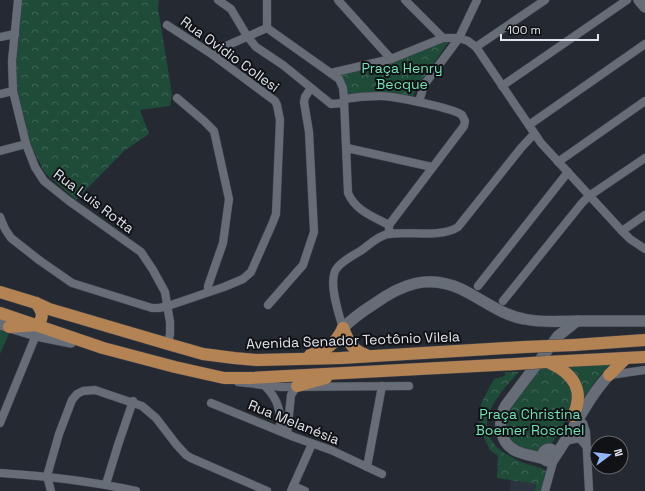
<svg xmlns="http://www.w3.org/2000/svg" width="645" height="491" font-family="'Space Grotesk',sans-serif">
<defs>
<pattern id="forest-crowns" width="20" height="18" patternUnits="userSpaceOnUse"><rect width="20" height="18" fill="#1f4b39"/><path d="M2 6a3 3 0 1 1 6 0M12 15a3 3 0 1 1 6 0" fill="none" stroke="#3f6556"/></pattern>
</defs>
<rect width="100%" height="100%" fill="#252932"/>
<polygon fill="#2c3341" points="511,480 536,484 535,491 510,491"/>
<polygon fill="#1f4b39" points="0,330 9,334 0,354"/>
<g fill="url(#forest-crowns)">
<polygon points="22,0 159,0 158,8 172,94 170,106 140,110 149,134 124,151 76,200 45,173 30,144 17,89 15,67"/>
<polygon points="443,41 449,41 419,85 413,96 384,92 346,95 339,73"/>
<path d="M612 364C595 377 586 395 576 415L579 402 564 366Z"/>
<path d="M538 366 551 369 566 377 574 398 570 413 551 445C538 455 529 452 514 449L498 417Z"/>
<path d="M505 372H519C489 403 465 437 519 461 528 465 540 466 548 472L543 491H535L536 484 497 478 498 456 490 450 479 427V420L481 404 490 386 494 379 501 377 505 376Z"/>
</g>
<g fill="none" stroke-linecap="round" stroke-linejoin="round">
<g stroke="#41444c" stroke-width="9">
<g id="street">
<polyline points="18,0 12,61 13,91 26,144 35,167 44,181 69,201 141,252 153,270 165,292 170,322 170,334 168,344"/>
<polyline points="218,0 231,9 247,36 256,47 283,65 331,104 344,103"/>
<path d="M267 0V28L339 79 343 88 344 99 348 193C356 211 372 216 389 225V234"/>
<polyline points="338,0 391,59"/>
<polyline points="405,0 443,38"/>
<polyline points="0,37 15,34"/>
<polyline points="476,47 545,0"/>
<polyline points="213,55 219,49 267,28"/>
<polyline points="331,73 391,59 443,38 459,38 468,41 476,47 541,143 622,231 630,239 645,249"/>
<polyline points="502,86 627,0"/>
<polyline points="0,94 13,91"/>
<polyline points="177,98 204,121 214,131 229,199 223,243 208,286 208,292"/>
<path d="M344 99C356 97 368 96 381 96 393 96 453 108 462 115 463 117 464 119 465 121L464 126 389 225"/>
<polyline points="419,102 424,85 459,38 477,0"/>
<polyline points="529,125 645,44"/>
<polyline points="347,148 432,167"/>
<polyline points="0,151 26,144"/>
<polyline points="558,162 645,101"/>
<polyline points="0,217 5,229 11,238 39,260 72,283 152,308 159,308 168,306 224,287 243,279 251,272 273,222 276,214 280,120 277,105 275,101 213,55 167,25"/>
<polyline points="622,231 645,215"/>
<polyline points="478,286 568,172"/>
<polyline points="503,301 582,203 589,196 645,158"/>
<polyline points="268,305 303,265 314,232 309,132 304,102 305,97 311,88"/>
<path d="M343 328C339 315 327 280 337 268 343 260 354 255 362 250 370 244 378 236 388 234 408 231 442 238 458 227L521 148 534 134"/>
<polyline points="610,375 645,370"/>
<polyline points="238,382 281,387 409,386"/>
<path d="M265 386C279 400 281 412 280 431"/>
<polyline points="211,403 294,437 331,450 382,474"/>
<polyline points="574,417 583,423 586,432 589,491"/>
<polyline points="0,423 36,335"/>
<polyline points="287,434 291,395 297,386"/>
<polyline points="565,441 579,438 582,441 587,447"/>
<polyline points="367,467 382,386"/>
<path d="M0 473C46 476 91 481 136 491"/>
<polyline points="106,484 118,445 133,401"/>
<polyline points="293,486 305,491"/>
<polyline points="51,491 47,476 59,434 72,400 77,394 83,391 95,390 142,406 156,418 176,444 186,455 191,458 267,491"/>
<polyline points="291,491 312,444"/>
<polyline points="545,491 554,459"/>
</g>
</g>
<g stroke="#41444c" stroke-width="12">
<g id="secondary">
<polyline points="639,0 645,7"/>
<polyline points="0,324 36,335 71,342"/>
<path d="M343 328C353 318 363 311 374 304 402 284 428 274 461 289 482 299 501 315 524 319 542 323 560 321 578 321 601 321 623 321 645 321"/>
<circle cx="549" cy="455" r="6"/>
<path d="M556 455C574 429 587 399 609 375"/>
<path d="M545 459C535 456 523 455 514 450 498 440 498 419 506 405L558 336 577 321"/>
</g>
</g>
<g stroke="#41444c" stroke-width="13">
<g id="primary">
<polyline points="0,292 36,303 49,309 168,344 203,354 234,358 257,360 341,358 524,347"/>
<polyline points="0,313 103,348 175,367 224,378 250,378 516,364"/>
<path d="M9 327 37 325C45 317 42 311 36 303"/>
<path d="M343 328C348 341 352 350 366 355"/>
<polyline points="574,345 645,340"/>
<path d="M310 355C326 350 336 344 343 328"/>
<polyline points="546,362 645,357"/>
<path d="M550 363C574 374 585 391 573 416"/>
<polyline points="609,375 626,358"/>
<polyline points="297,386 326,378"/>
</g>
</g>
<use href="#street" stroke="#676d77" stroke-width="8"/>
<use href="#secondary" stroke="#676d77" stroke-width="11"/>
<use href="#primary" stroke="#b38353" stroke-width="12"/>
<g stroke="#41444c" stroke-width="13" stroke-linecap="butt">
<g id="primary-bridge">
<polyline points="524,347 574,345"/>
<polyline points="516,364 546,362"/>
</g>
</g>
<use href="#primary-bridge" stroke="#b38353" stroke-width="12"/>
</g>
<g text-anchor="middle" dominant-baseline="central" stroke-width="4" stroke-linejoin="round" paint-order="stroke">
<g font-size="14" fill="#e1e4ea" stroke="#101216">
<text transform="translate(230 54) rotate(36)">Rua Ovidio Collesi</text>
<text transform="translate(94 201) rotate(37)">Rua Luis Rotta</text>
<text transform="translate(353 340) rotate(-2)">Avenida Senador Teotônio Vilela</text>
<text transform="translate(294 422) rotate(22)">Rua Melanésia</text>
</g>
<g font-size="14" fill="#71e3b3" stroke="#101216">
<text x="402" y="68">Praça Henry<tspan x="402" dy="16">Becque</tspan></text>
<text x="530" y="414">Praça Christina<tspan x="530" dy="16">Boemer Roschel</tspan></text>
</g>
</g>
<g transform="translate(609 455) rotate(75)"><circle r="19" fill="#101216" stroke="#64666b"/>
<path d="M0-3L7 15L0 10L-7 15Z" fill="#93b7fd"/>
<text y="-6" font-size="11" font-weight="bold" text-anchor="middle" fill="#e1e4ea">N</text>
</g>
<path d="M501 34v6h97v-6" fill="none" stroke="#e1e4ea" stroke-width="2"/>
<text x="507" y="34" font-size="12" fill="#e1e4ea" stroke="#101216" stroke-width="3" paint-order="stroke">100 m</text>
</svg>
